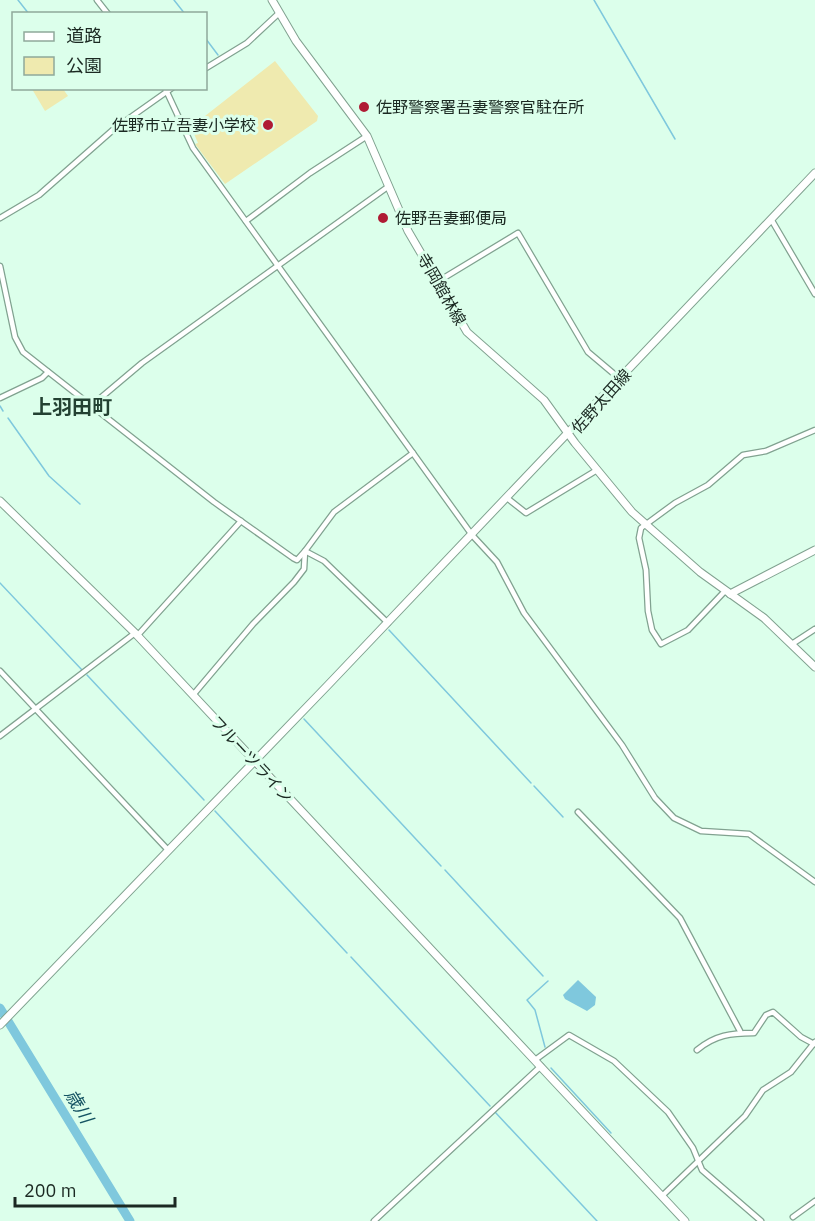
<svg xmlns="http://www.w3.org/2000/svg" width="815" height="1221" font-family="'IBM Plex Sans','Noto Sans JP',sans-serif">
<rect width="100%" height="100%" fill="#dcffeb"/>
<g fill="#efeaaf">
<polygon points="275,61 318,116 317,121 225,184 195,144 198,143 191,127"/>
<polygon points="32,89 63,89 68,96 45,111"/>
</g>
<polygon fill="#7fc8dd" points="578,980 596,997 595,1005 587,1011 565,999 563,995"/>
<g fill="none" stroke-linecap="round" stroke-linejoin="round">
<g stroke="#7fc8dd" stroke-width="1.5">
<polyline points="18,0 29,14"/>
<polyline points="174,0 185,14"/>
<polyline points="594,0 675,139"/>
<polyline points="206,39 218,55"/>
<polyline points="88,88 89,89"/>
<polyline points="0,406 3,411"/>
<polyline points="8,418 49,476 80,504"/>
<polyline points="0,583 82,670"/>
<polyline points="389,630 531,783"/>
<polyline points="87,675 204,800"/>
<polyline points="304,719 441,866"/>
<polyline points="534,786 563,817"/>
<polyline points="215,811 347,953"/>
<polyline points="445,870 543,976"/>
<polyline points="351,957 490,1106"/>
<polyline points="545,1047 535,1010 527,1000 548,981"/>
<polyline points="551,1068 611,1133"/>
<polyline points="495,1112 597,1221"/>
</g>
<polyline stroke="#7fc8dd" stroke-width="9" points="0,1008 130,1221"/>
<g stroke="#81a290" stroke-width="7">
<g id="street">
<polyline points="97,0 108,14"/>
<polyline points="206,68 247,43 278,14"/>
<polyline points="165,88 193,148 472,535 497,562 524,613 622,745 655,798 674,818 701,831 749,834 815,882"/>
<polyline points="0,218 39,195 114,129 172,88"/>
<polyline points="771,219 815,294"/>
<polyline points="246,221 310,173 367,136"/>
<polyline points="0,266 15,337 23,352 214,502 293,558 297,560 305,551 324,561 388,623"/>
<polyline points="437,282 518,233 588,352 620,379"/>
<polyline points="0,398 42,378 48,372"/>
<polyline points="91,406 142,363 389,186"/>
<polyline points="507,498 526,513 597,470"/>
<polyline points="725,591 688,630 661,644 652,630 648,611 646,570 639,538 641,528 675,503 708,485 743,455 766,451 815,430"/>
<polyline points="137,636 241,521"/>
<polyline points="792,644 815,629"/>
<polyline points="0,671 168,850"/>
<polyline points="193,695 253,624 294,582 304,569 305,551 334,512 413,453"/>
<polyline points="0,736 135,633"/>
<polyline points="578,812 680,918 740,1031"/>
<path d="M697 1050C715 1035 731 1033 754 1033L766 1015 773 1012 801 1037 814 1044"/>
<polyline points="535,1060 569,1035 614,1061 668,1112 693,1148 702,1170 761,1221"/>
<polyline points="662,1196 745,1116 763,1090 791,1072 815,1042"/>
<polyline points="793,1217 815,1201"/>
<polyline points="374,1221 541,1066"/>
</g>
</g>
<g stroke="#81a290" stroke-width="9">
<g id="secondary">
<polyline points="272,0 296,41 367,136 408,231 467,332 544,400 575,443 632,512 700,572 764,618 815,667"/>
<polyline points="0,501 135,633 685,1221"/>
<polyline points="730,594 815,550"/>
<polyline points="0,1025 328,685 815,173"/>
</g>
</g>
<use href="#street" stroke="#fff" stroke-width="4.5"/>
<use href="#secondary" stroke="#fff" stroke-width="7"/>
</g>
<g fill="#af1b34" stroke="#dcffeb" stroke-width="2">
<circle cx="364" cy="107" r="6"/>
<circle cx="268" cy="125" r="6"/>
<circle cx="383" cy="218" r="6"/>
</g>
<g text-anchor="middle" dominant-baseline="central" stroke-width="6" stroke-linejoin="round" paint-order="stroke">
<g font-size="16" fill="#1b2922" stroke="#dcffeb" text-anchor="start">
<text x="376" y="107">佐野警察署吾妻警察官駐在所</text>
<text x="256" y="125" text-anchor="end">佐野市立吾妻小学校</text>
<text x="395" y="218">佐野吾妻郵便局</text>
</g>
<g font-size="16" fill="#1b2922" stroke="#dcffeb">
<text transform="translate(442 289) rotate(60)">寺岡館林線</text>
<text transform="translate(601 401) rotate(-48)">佐野太田線</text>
<text transform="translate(252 759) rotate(47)">フルーツライン</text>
</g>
<g font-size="18" font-style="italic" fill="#145362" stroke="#dcffeb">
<text transform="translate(79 1106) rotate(59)">歳川</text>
</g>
<g font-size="20" font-weight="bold" fill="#234132" stroke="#dcffeb">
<text x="72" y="406">上羽田町</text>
</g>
</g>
<rect x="12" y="12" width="195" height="78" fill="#dcffeb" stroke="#8fa99b" stroke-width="1.5"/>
<rect x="24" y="32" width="30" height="9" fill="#ffffff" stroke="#8fa99b" stroke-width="1.5"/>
<text x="66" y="42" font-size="18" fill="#1b2922">道路</text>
<rect x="24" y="57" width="30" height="18" fill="#efeaaf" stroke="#8fa99b" stroke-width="1.5"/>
<text x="66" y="72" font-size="18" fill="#1b2922">公園</text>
<path d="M15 1197v9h160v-9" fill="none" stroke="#1b2922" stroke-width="3"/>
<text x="24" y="1197" font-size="18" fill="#1b2922" stroke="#dcffeb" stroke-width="4.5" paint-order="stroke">200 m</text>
</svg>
